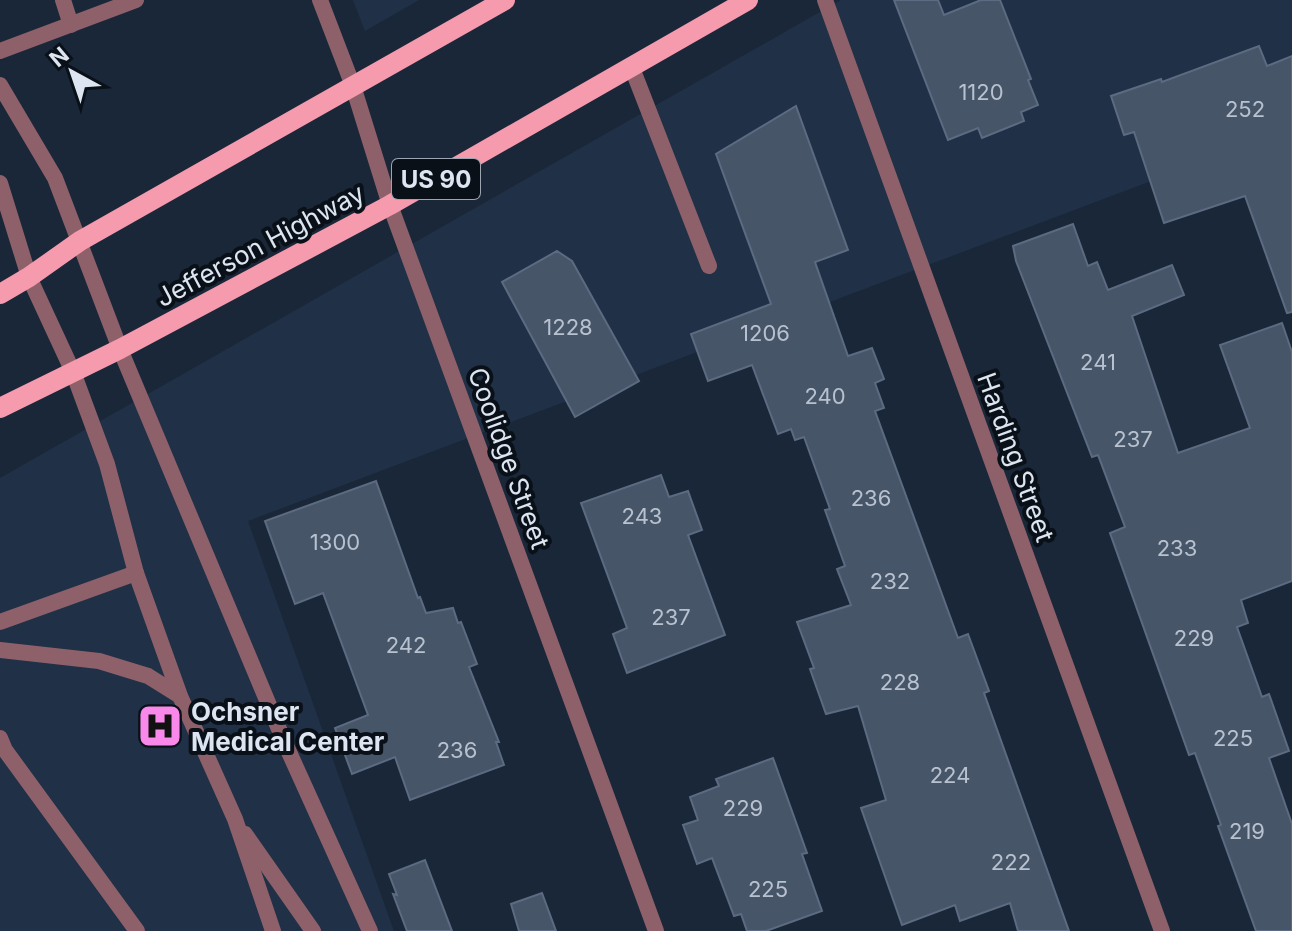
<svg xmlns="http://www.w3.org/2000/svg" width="1292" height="931" font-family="Inter,sans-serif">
<rect width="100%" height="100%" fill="#1a2739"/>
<g fill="#203047">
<polygon points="353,0 419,0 365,31"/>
<polygon points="841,0 1292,0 1292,128 248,521 394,931 0,931 0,478"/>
</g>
<g fill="#475569" stroke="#5c6b81" stroke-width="2">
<polygon points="894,0 938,0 944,15 981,0 1000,0 1031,79 1028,80 1038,105 1021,112 1024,121 982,138 978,128 948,140"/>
<polygon points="1259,46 1267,66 1292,56 1292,312 1287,313 1245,196 1164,223 1134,132 1124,135 1111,96 1161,79 1162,82"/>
<polygon points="796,106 848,250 815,262 848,356 872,348 884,379 875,383 884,408 875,411 958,638 968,634 989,691 984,693 1069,931 1018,931 1010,903 960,921 955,905 902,925 861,808 886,800 858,706 826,714 810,669 814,668 797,622 851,605 837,569 845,566 825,510 830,509 804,437 795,440 791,429 778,434 752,365 708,381 691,334 771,304 716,154"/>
<polygon points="1073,224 1088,266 1097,262 1108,290 1172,265 1184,295 1132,316 1178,453 1250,428 1220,345 1282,323 1292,352 1292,581 1241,600 1248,623 1237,627 1262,697 1269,694 1289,751 1269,758 1292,824 1292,931 1256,931 1218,826 1221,825 1195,753 1189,755 1110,533 1125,527 1098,455 1092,457 1016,261 1013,246"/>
<polygon points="557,251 572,261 639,381 575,417 502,282"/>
<polygon points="661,475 669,497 688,491 702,530 688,535 725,635 627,673 613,634 627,628 581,503"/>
<polygon points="376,481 418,598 420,597 426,613 453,608 458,623 461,622 477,664 469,667 499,742 496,742 504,765 410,800 395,757 352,774 335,728 368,715 323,593 295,604 265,521"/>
<polygon points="773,758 807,853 802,854 822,911 766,931 747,931 741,914 734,916 712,858 697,864 683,825 698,820 690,797 719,786 716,779"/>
<polygon points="425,860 452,931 407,931 393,894 397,895 389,874"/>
<polygon points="542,893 556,931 519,931 511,904"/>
</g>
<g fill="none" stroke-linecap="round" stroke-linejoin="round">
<g stroke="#8e616a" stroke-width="16">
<polyline points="63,0 71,25"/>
<polyline points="0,51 136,0"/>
<polyline points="632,68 709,266"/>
<polyline points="0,85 55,178 120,349 284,741 370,931"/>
<polyline points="0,183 29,277 73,372 107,464 136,573 180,696 235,819 273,931"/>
<polyline points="0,622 136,573"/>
<polyline points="0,650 99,661 148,676 180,696"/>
<polyline points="0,738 5,750 137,931"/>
<polyline points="245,834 313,931"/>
</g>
<g stroke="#8e616a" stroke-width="16">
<polyline points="320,0 353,86 390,205 656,931"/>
<polyline points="825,0 1162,931"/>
</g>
<g stroke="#f69aad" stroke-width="20">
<polyline points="0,294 29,277 80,241 505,0"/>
<polyline points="0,408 120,349 390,205 748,0"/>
</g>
</g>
<defs>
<g id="hospital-square" transform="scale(2.3)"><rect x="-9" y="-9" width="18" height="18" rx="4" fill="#f888e9" stroke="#0a1018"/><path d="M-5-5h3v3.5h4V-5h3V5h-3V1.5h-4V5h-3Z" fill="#111"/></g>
</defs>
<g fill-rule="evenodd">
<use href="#hospital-square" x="160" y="726"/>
</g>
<g text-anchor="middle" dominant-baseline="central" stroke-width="8" stroke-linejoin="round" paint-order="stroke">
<g font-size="22" fill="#b7c1cf">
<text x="981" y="92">1120</text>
<text x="1245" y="109">252</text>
<text x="568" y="327">1228</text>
<text x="765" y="333">1206</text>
<text x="1098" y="362">241</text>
<text x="825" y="396">240</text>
<text x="1133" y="439">237</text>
<text x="871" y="498">236</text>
<text x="642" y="516">243</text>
<text x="335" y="542">1300</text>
<text x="1177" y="548">233</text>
<text x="890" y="581">232</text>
<text x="671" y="617">237</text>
<text x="1194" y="638">229</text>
<text x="406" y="645">242</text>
<text x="900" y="682">228</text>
<text x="1233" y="738">225</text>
<text x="457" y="750">236</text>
<text x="950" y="775">224</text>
<text x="743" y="808">229</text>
<text x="1247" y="831">219</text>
<text x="1011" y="862">222</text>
<text x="768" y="889">225</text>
</g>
<rect fill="#0a1018" stroke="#9da5b0" stroke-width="2" x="392" y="159" width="88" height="40" rx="6"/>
<g font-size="24" font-weight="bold" fill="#dce5f1">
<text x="436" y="179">US 90</text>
</g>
<g font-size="26" fill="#dce5f1" stroke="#0a1018">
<text transform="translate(260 245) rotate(-28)">Jefferson Highway</text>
<text transform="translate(1016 457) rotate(70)">Harding Street</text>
<text transform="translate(509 458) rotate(70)">Coolidge Street</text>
</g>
<g font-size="26" font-weight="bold" fill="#dce5f1" stroke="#0a1018" text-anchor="start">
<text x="191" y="711">Ochsner<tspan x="191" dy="30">Medical Center</tspan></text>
</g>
</g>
<g transform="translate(72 72) rotate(320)" stroke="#0a1018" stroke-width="6" paint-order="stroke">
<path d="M0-6L14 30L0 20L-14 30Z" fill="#dce5f1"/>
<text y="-12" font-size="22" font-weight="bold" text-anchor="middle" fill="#dce5f1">N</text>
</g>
</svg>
